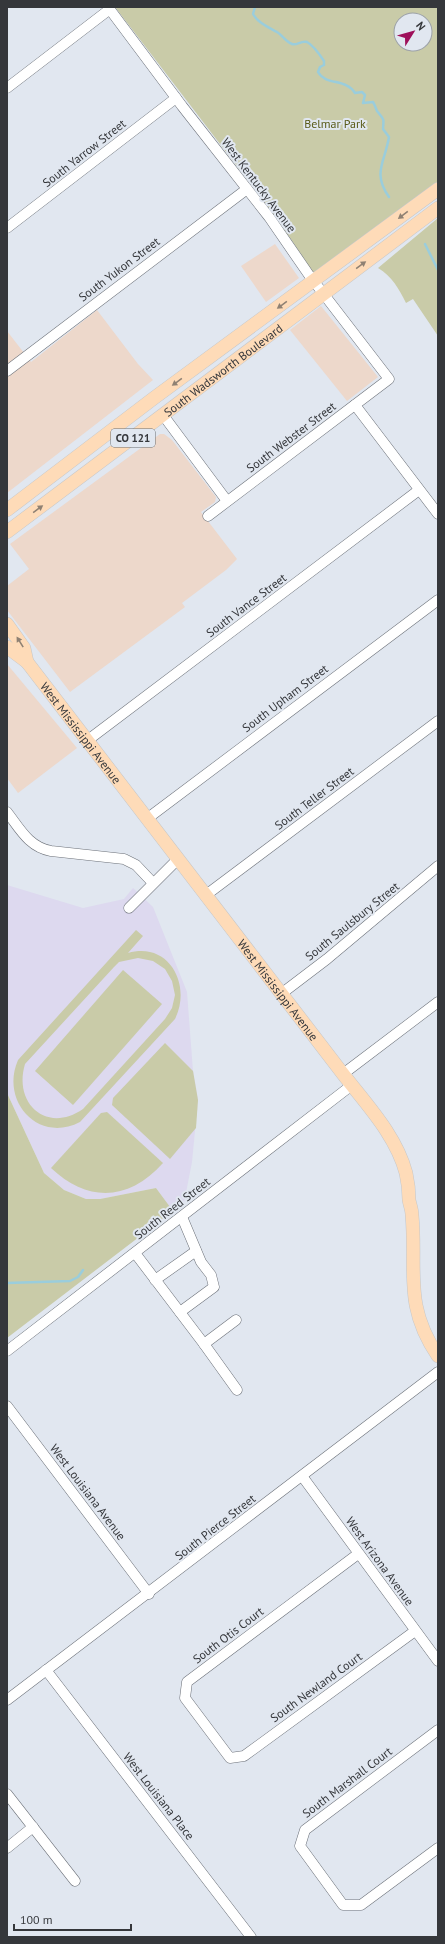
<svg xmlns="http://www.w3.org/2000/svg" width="445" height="1944" font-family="'PT Sans',sans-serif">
<rect width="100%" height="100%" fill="#e1e7f0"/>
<g fill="#edd8cb">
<polygon points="275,244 299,278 266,302 241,266"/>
<polygon points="321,306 378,377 347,401 290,330"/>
<polygon points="97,310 138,364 153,380 7,493 7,331 31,362"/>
<polygon points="160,434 164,434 172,440 216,497 215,502 201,512 237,559 226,570 182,603 185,607 70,692 7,610 7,586 29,569 10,544"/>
<polygon points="7,664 77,748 18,793 7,778"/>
</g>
<polygon fill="#ddd9ef" points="7,885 83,908 124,899 133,888 153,907 187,992 193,1071 198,1100 192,1162 184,1203 173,1211 156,1188 100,1199 86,1199 64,1190 44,1173 7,1093"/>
<g fill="#c9cba8" fill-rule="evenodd">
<path d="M115 7H438V183L315 275 276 217ZM401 20H425V44H401Z"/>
<path d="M438 218V336L413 299 406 303C399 289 392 276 378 268Z"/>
<path d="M136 930 143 936 128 953C169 941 192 985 175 1019L80 1122C38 1144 0 1101 18 1060ZM138 958 153 961 165 969 172 981 175 995 172 1008 165 1019 83 1109C47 1134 13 1104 25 1064L114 967 119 962Z"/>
<polygon points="123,970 162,1004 73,1105 35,1071"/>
<polygon points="165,1043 193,1071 198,1100 196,1128 170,1159 112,1105 113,1098"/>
<polygon points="7,1093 44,1173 64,1190 86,1199 100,1199 156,1188 173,1211 7,1338"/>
<path d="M107 1112 163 1163C129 1201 88 1203 51 1168L101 1113Z"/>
</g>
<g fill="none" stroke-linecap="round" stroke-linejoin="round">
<g stroke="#9acddc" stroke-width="2.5">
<path d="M255 7 253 14C258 23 268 27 277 32 282 35 286 42 292 44 297 46 301 40 307 42 313 45 320 55 324 61V65L320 67 318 72C326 86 346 78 355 93L362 92 365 95 363 103 373 102C375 105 376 109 377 111 384 120 384 117 383 129L389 137C385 162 372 173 389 197"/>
<polyline points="425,244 438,270"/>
<polyline points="7,1283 70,1281 78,1277 83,1270"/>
</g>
<g stroke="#6c7179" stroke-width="11">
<g id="minor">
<polyline points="108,7 182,106 269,217 309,275 389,379 208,516"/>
<polyline points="7,88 110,9"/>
<polyline points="7,228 176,98"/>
<polyline points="7,371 247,189"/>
<polyline points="355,405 438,514"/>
<polyline points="163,415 227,501"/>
<polyline points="88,740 419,490"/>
<path d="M7 812C20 829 29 847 51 851L124 859 136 865 153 883"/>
<polyline points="148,818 438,600"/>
<polyline points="206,895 438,721"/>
<polyline points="129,908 178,859"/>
<polyline points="281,994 327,959 438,866"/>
<polyline points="343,1074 438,1002"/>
<polyline points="135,1253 204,1344 236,1320"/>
<polyline points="155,1280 196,1251"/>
<polyline points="180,1312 214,1287 211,1275 201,1262 182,1217"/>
<polyline points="204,1344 237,1390"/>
<polyline points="7,1351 352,1085"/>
<polyline points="7,1406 149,1594"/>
<polyline points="302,1476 438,1661"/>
<polyline points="358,1554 187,1682 185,1698 230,1758 244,1756 415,1631"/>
<polyline points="46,1670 251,1937"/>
<polyline points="7,1700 438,1372"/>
<polyline points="438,1730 305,1830 300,1846 343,1905 361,1905 438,1848"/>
<polyline points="7,1794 75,1881"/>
<polyline points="7,1848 33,1827"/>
</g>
</g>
<g stroke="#c6c7c8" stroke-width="14">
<g id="major">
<polyline points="7,510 154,398 438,189"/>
<path id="s1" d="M7 532 438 208"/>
<polyline points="7,624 24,648 27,662"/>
<path id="s2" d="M7 647 27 662 343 1074C366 1104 396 1135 406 1173 408 1182 409 1191 409 1200 410 1205 412 1210 412 1215 417 1270 403 1305 438 1356"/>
</g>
</g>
<use href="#minor" stroke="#fff" stroke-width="10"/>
<use href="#major" stroke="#fedbb8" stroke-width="13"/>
</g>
<defs><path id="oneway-solid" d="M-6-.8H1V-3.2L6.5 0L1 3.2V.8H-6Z"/></defs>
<g fill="#8f8173">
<use href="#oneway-solid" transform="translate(403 215) rotate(143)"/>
<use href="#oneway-solid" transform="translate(361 265) rotate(-36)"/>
<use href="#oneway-solid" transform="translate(282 305) rotate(144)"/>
<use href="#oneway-solid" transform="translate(177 382) rotate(144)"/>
<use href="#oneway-solid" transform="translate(38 509) rotate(-36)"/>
<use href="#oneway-solid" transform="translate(20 642) rotate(-122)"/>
</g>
<g text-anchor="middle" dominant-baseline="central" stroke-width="4" stroke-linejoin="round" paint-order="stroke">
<rect fill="#e1e7f0" stroke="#696c71" stroke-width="1" x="111" y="429" width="44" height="18" rx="3"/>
<g font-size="11" font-weight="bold" fill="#35373b">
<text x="133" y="438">CO 121</text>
</g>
<g font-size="12" fill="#595a17" stroke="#e1e7f0">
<text x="335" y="123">Belmar Park</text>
</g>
<g font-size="12" fill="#35373b" stroke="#e1e7f0">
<text transform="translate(84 153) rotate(-38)">South Yarrow Street</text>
<text transform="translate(259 185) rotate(53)">West Kentucky Avenue</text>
<text transform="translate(119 269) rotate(-37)">South Yukon Street</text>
<text stroke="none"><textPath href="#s1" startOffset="270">South Wadsworth Boulevard</textPath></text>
<text transform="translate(291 437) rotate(-37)">South Webster Street</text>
<text transform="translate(246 605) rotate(-37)">South Vance Street</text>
<text transform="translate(285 698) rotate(-37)">South Upham Street</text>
<text stroke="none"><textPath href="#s2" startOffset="114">West Mississippi Avenue</textPath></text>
<text transform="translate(314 798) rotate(-37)">South Teller Street</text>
<text transform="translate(352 921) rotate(-39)">South Saulsbury Street</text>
<text stroke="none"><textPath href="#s2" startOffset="438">West Mississippi Avenue</textPath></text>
<text transform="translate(172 1208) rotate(-38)">South Reed Street</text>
<text transform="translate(88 1492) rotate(53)">West Louisiana Avenue</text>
<text transform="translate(215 1527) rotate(-38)">South Pierce Street</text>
<text transform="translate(380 1561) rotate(54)">West Arizona Avenue</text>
<text transform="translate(228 1635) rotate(-37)">South Otis Court</text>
<text transform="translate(316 1687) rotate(-36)">South Newland Court</text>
<text transform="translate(347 1782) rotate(-37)">South Marshall Court</text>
<text transform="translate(159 1796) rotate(52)">West Louisiana Place</text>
</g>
</g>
<rect width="445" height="1944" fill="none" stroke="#35373b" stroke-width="16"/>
<g transform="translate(413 32) rotate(53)"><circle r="19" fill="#e1e7f0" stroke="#9ca1a8"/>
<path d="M0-3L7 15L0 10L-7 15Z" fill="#9e0f5a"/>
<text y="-6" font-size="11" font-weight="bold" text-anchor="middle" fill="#35373b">N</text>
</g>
<path d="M14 1924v6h117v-6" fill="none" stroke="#35373b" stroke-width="2"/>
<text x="20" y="1924" font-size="12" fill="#35373b" stroke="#e1e7f0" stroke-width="3" paint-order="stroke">100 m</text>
</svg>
